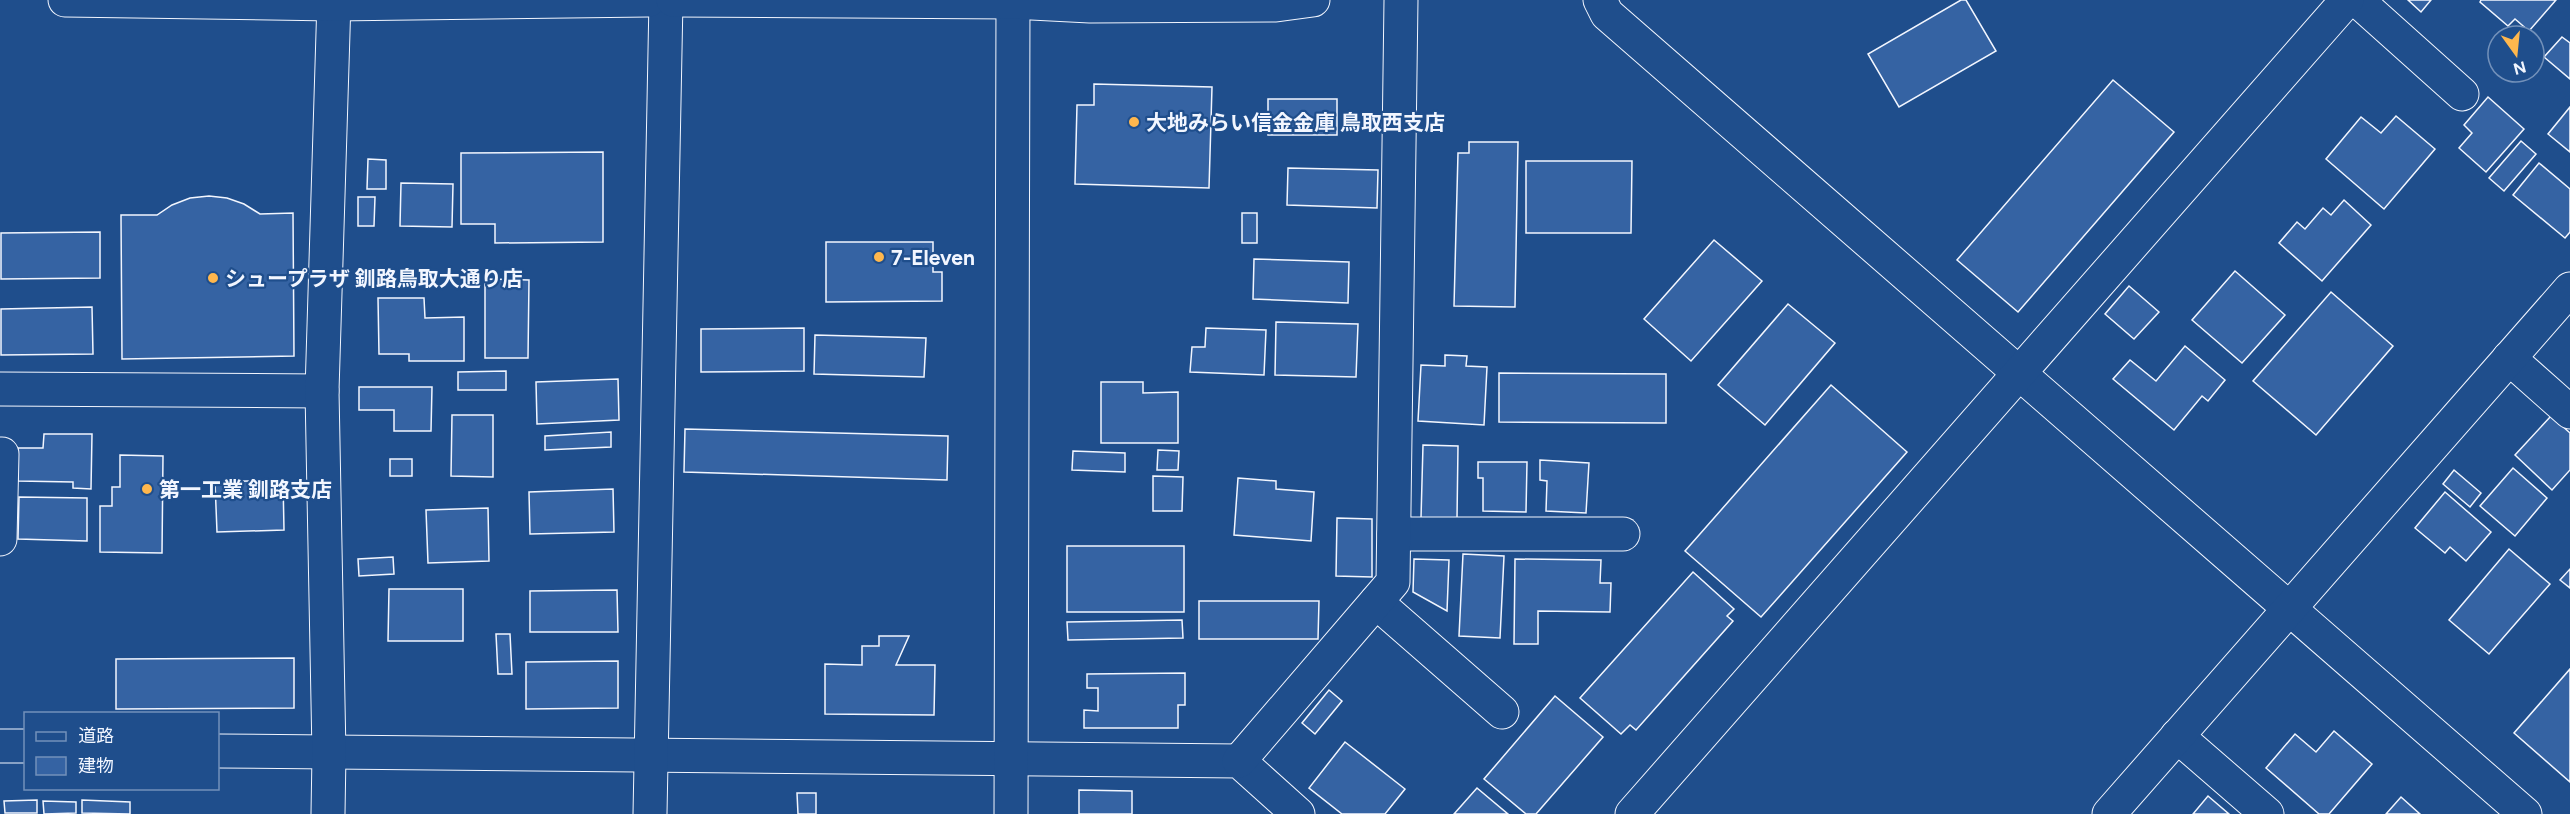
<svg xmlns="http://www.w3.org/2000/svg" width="2570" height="814" font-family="Figtree,'Noto Sans JP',sans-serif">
<rect width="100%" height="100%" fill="#1f4e8c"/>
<g fill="#3563a3" stroke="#f2f6ff" stroke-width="1.5">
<polygon points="1961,0 1966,0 1996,51 1899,107 1868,54"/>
<polygon points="2408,0 2431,0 2421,12"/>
<polygon points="2481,0 2556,0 2529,31 2515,19 2508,26 2480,2"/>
<polygon points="2562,37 2570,43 2570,79 2544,57"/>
<polygon points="2113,80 2174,132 2018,312 1957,260"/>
<polygon points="1094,84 1212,87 1209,188 1075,184 1077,105 1094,105"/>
<polygon points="2488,97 2524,129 2486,172 2459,148 2472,133 2464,125"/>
<rect x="1268" y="99" width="69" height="36"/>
<polygon points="2570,107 2570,152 2548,134"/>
<polygon points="2396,116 2435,149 2384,209 2326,159 2361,117 2381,133"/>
<polygon points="2521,141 2536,154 2504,191 2489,178"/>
<polygon points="1469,142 1518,142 1515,307 1454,306 1458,153 1469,153"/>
<polygon points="603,152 603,242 495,243 495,224 461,224 461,153"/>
<polygon points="368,159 386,160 386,189 367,189"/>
<polygon points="1526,161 1632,161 1631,233 1526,233"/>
<polygon points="2539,163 2570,189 2570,232 2565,238 2513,195"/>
<polygon points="1288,168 1378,170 1377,208 1287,205"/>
<polygon points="401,183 453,184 452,227 400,226"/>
<polygon points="209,196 227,198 244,204 260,214 293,213 294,356 122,359 121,215 157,215 172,205 190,198"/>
<polygon points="358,197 375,197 374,226 358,226"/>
<polygon points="2344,200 2371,225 2322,281 2279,243 2297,222 2305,229 2323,208 2331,215"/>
<rect x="1242" y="213" width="15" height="30"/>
<polygon points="100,232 100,278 1,279 1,233"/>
<polygon points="1714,240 1762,281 1691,361 1644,319"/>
<polygon points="826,242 933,242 933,272 942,272 942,301 826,302"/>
<polygon points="1254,259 1349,262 1348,303 1253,299"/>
<polygon points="2235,271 2285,315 2242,363 2192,320"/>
<polygon points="485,279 529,280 528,358 485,358"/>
<polygon points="2129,286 2159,312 2134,339 2105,314"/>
<polygon points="2331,292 2393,346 2316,435 2253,381"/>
<polygon points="378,298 424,298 425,318 464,317 464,361 409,361 409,354 379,354"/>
<polygon points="1788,304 1835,343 1765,425 1718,385"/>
<polygon points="92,307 93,354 1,355 1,309"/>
<polygon points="1276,322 1358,324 1356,377 1275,375"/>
<polygon points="804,328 804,371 701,372 701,329"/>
<polygon points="1206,328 1266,330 1264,375 1190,372 1192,347 1205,347"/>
<polygon points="815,335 926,338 924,377 814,374"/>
<polygon points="2185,346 2225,380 2208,401 2202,396 2174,430 2113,379 2130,360 2156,381"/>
<polygon points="1445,355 1467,356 1466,366 1487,367 1484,425 1418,421 1421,365 1445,366"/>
<polygon points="506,371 506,390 458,390 458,372"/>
<polygon points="1499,373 1666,374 1666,423 1499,422"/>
<polygon points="618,379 619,420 537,424 536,382"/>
<polygon points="1101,382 1143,382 1143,393 1178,392 1178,443 1101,443"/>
<polygon points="1831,385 1907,452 1761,617 1685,551"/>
<polygon points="359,387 432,387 431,431 394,431 394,410 359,410"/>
<polygon points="452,415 493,415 493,477 451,476"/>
<polygon points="2551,416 2570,433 2570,470 2552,490 2515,455"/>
<polygon points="685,429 948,436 947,480 684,472"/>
<polygon points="611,432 611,447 545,450 545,436"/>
<polygon points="44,434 92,434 91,489 73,488 73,482 18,481 18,448 43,448"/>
<polygon points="1423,445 1458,446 1457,519 1421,518"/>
<polygon points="1158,450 1179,451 1178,470 1157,470"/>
<polygon points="1073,451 1125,453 1125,472 1072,470"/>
<polygon points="120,455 163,456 162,553 100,552 100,506 112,506 112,487 120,487"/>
<rect x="390" y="459" width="22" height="17"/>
<polygon points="1540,460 1589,463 1586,513 1546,511 1547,481 1540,480"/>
<polygon points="1478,462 1527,462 1526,512 1483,511 1483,478 1478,478"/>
<polygon points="2513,468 2547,498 2515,536 2480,506"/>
<polygon points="2454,470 2481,493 2470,507 2443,484"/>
<polygon points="1153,476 1183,477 1182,511 1153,511"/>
<polygon points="1238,478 1276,481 1276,489 1314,492 1311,541 1234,535"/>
<polygon points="283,480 284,530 217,532 215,482"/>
<polygon points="613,489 614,532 530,534 529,492"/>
<polygon points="2445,492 2491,532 2466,561 2450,547 2445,553 2415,528"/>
<polygon points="19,497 87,498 87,541 18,539"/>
<polygon points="488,508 489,561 428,563 426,510"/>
<polygon points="1337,518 1372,519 1372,577 1336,576"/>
<rect x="1067" y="546" width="117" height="66"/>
<polygon points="2509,549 2550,584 2489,654 2449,620"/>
<polygon points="1463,554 1504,556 1500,638 1459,636"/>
<polygon points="393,557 394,574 359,576 358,559"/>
<polygon points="1414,559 1449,560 1447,611 1413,592"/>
<polygon points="1515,559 1601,560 1600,583 1611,583 1610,612 1538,611 1538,644 1514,644"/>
<polygon points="2570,569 2570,588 2560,580"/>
<polygon points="1693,572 1734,609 1727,616 1733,621 1636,730 1630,725 1621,734 1580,698"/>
<polygon points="389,589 463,589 463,641 388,641"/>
<polygon points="617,590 618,632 530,632 530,591"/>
<polygon points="1199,601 1319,601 1318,639 1199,639"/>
<polygon points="1182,620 1183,638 1068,640 1067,622"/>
<polygon points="496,634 510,634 512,674 498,674"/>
<polygon points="879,636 909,636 896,665 935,665 934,715 825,714 825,664 862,665 862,646 879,646"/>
<polygon points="294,658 294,708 116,709 116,659"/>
<polygon points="618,661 618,708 526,709 526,662"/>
<polygon points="2570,669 2570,782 2514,733"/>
<polygon points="1185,673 1185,705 1178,705 1178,728 1084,728 1084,710 1098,711 1098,688 1087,688 1087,674"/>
<polygon points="1329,690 1342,701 1315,734 1302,723"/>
<polygon points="1555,696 1603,737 1536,814 1526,814 1484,779"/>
<polygon points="2334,731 2372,764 2329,814 2319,814 2266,768 2295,734 2316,752"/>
<polygon points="1345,742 1405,789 1385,814 1342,814 1309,788"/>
<polygon points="1477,788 1508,814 1454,814"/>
<polygon points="1079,790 1132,791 1132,814 1079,814"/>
<polygon points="797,793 816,793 816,814 798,814"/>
<polygon points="2208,796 2229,814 2193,814"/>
<polygon points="2401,797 2420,814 2386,814"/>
<polygon points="37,800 37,813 5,813 4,801"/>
<polygon points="82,800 130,802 130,814 82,813"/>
<polygon points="43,801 76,802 76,813 44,814"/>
</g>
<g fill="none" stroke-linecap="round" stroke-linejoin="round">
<g stroke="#f2f6ff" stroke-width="35">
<g id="minor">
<polyline points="1600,0 1607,14 2525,814"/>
<polyline points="2357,0 2462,94"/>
<polyline points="2509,358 2570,412"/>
<polyline points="0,389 322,391"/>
<polyline points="0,454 2,454 0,539"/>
<polyline points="1394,534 1623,534"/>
<polyline points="1376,602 1502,712"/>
<polyline points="2177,736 2267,814"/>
<polyline points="0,746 26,746"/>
<polyline points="218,751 1239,761 1298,814"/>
<polyline points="1239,761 1393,582 1401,0"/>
<polyline points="328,814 329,754 322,391 334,0"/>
<polyline points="650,814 666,0"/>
<polyline points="1011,814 1013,0"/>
<polyline points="1632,814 2347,0"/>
<polyline points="2109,814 2570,289"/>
</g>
</g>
<g stroke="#f2f6ff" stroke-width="35">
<g id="highway">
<polyline points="65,0 334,4 649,0"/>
<polyline points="673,0 1013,2 1090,6 1276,5 1313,0"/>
</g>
</g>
<use href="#minor" stroke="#1f4e8c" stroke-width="33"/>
<use href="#highway" stroke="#1f4e8c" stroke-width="33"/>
</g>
<g fill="#ffb74d" stroke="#1f4e8c" stroke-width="2">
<circle cx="1134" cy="122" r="6"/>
<circle cx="879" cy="257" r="6"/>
<circle cx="213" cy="278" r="6"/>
<circle cx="147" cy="489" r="6"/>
</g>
<g text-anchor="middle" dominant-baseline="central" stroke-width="4.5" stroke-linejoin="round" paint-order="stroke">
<g font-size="21" font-weight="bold" fill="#f2f6ff" stroke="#1f4e8c" text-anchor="start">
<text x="1146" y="122">大地みらい信金金庫 鳥取西支店</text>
<text x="891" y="257">7-Eleven</text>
<text x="225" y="278">シュープラザ 釧路鳥取大通り店</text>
<text x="159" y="489">第一工業 釧路支店</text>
</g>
</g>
<rect x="24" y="712" width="195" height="78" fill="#1f4e8c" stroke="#7391ba" stroke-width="1.5"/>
<rect x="36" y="732" width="30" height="9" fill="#1f4e8c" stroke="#7391ba" stroke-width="1.5"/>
<text x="78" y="742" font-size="18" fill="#f2f6ff">道路</text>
<rect x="36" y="757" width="30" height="18" fill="#3563a3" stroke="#7391ba" stroke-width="1.5"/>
<text x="78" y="772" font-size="18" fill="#f2f6ff">建物</text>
<g transform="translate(2516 54) rotate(165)"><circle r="28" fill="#1f4e8c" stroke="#7391ba" stroke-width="1.5"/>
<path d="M0-4.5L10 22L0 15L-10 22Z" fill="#ffb74d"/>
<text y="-9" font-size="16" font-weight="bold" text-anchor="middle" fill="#f2f6ff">N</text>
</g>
</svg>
